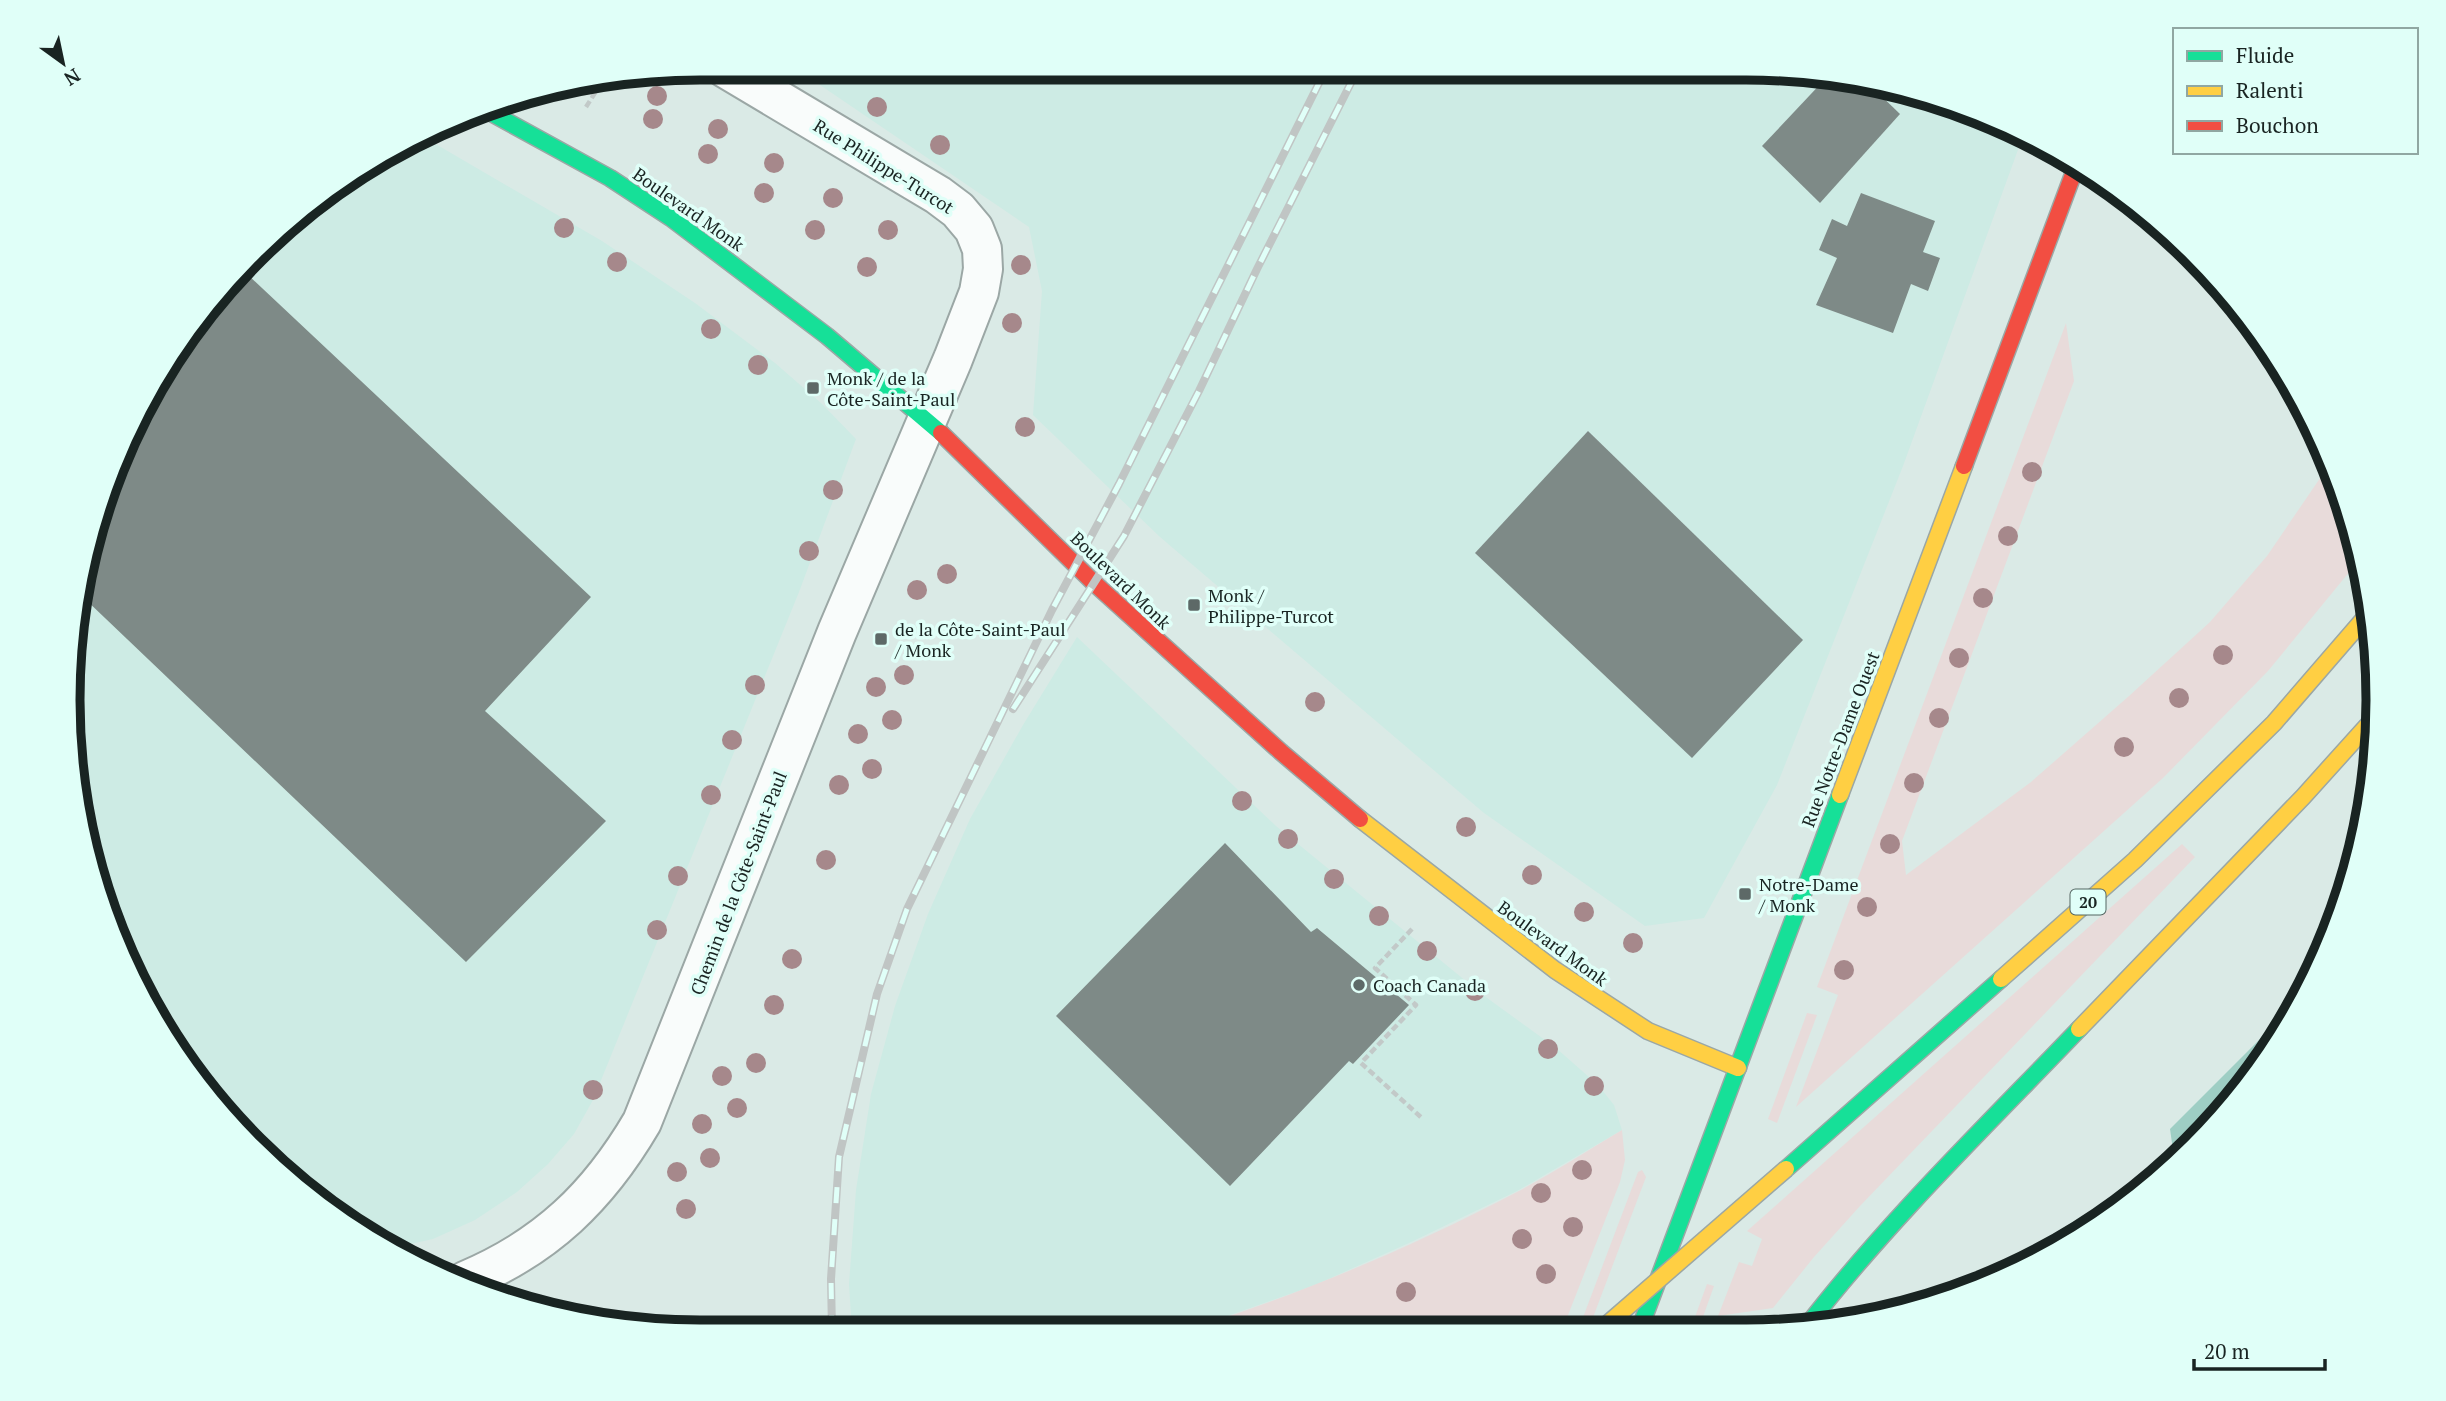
<svg xmlns="http://www.w3.org/2000/svg" width="2446" height="1401" font-family="'PT Serif',serif">
<rect width="100%" height="100%" fill="#daeae6"/>
<g fill="#cdebe4">
<polygon points="795,68 1786,70 1948,102 2023,136 1903,466 1777,785 1704,918 1645,926 1484,813 1160,537 1033,415 1042,291 1029,227"/>
<polygon points="427,139 602,241 695,303 775,363 821,403 856,439 799,592 593,1100 574,1134 548,1164 517,1192 475,1220 433,1239 388,1249 225,1117 116,942 70,741 90,536 175,349 316,199"/>
<polygon points="1077,637 1276,826 1483,995 1556,1048 1598,1085 1614,1105 1622,1130 1517,1191 1409,1243 1315,1285 1188,1330 852,1331 849,1284 856,1190 871,1094 895,1006 928,914 970,819 1023,725"/>
</g>
<g fill="#e8dbda">
<polygon points="2066,323 2074,381 1902,841 1906,875 2031,782 2129,696 2210,622 2267,556 2329,465 2356,537 2360,559 2268,671 2163,778 1796,1107 1838,995 1817,987"/>
<polygon points="2182,844 2195,857 1860,1206 1814,1257 1773,1308 1718,1316 1739,1262 1752,1266 1762,1239 1747,1231"/>
<polygon points="1807,1013 1817,1015 1777,1123 1768,1119"/>
<path d="M1622 1130 1625 1160 1620 1182 1563 1328 1188 1330C1301 1294 1412 1247 1517 1192 1553 1173 1587 1151 1622 1130Z"/>
<polygon points="1642,1170 1646,1177 1589,1328 1579,1328 1638,1172"/>
<polygon points="1707,1284 1714,1286 1699,1328 1691,1328"/>
</g>
<polygon fill="#9ecec4" points="2302,997 2293,1017 2193,1147 2188,1151 2173,1150 2170,1129"/>
<g fill="#7e8a87">
<polygon points="1826,78 1871,86 1900,114 1820,203 1762,146"/>
<polygon points="1861,193 1935,221 1923,252 1940,258 1928,291 1911,284 1893,333 1816,305 1837,258 1819,250 1832,219 1847,226"/>
<polygon points="246,273 591,597 485,711 606,821 466,962 84,598 90,536 175,349"/>
<polygon points="1588,431 1803,640 1692,758 1475,553"/>
<polygon points="1225,843 1311,932 1317,928 1409,1005 1353,1064 1349,1061 1230,1186 1056,1016"/>
</g>
<g fill="none" stroke-linecap="round" stroke-linejoin="round">
<g stroke="#9ba7a5" stroke-width="42">
<path id="street" d="M465 1281C546 1247 598 1197 642 1122L837 632 953 359 979 292 983 269 982 249 974 229 958 210 938 195 725 68"/>
</g>
<g stroke="#9ba7a5" stroke-width="19">
<g id="fast">
<polyline points="484,109 610,178 671,218 827,336 941,433"/>
<polyline points="1786,1169 2001,979"/>
<path d="M1806 1327C1888 1221 1986 1126 2079 1029"/>
<polyline points="1640,1328 1840,795"/>
</g>
</g>
<g stroke="#9ba7a5" stroke-width="19">
<g id="slow">
<polyline points="1840,795 1964,466"/>
<polyline points="1360,819 1555,970 1648,1031 1738,1068"/>
<polyline points="2001,979 2135,860 2274,723 2369,613"/>
<polyline points="2079,1029 2303,797 2375,717"/>
</g>
</g>
<g stroke="#9ba7a5" stroke-width="19">
<g id="jam">
<polyline points="941,433 1093,582 1281,752 1360,819"/>
<polyline points="1964,466 2077,164"/>
</g>
</g>
<g stroke="#c2c9c8" stroke-width="4.5" stroke-dasharray="7 3.5" stroke-linecap="butt">
<polyline points="586,107 600,85"/>
<polyline points="1412,929 1375,968 1416,1005 1361,1063 1423,1119"/>
</g>
<use href="#street" stroke="#f9fcfb" stroke-width="38"/>
<use href="#fast" stroke="#16e098" stroke-width="16"/>
<use href="#slow" stroke="#ffcf43" stroke-width="16"/>
<use href="#jam" stroke="#f24e42" stroke-width="16"/>
<g stroke="#c0c5c4" stroke-width="8">
<g id="rail">
<polyline points="1013,709 1124,536 1199,391 1257,269 1358,69"/>
<polyline points="832,1331 831,1279 839,1157 877,994 907,909 1052,610 1119,484 1326,69"/>
</g>
</g>
<use href="#rail" stroke="#e0fff8" stroke-width="5" stroke-dasharray="16" stroke-linecap="butt"/>
<g stroke="#9ba7a5" stroke-width="19" stroke-linecap="butt">
<polyline id="slow-bridge" points="1603,1328 1786,1169"/>
</g>
<use href="#slow-bridge" stroke="#ffcf43" stroke-width="16"/>
</g>
<g fill="#a6888b">
<circle cx="657" cy="96" r="10"/>
<circle cx="877" cy="107" r="10"/>
<circle cx="653" cy="119" r="10"/>
<circle cx="718" cy="129" r="10"/>
<circle cx="940" cy="145" r="10"/>
<circle cx="708" cy="154" r="10"/>
<circle cx="774" cy="163" r="10"/>
<circle cx="764" cy="193" r="10"/>
<circle cx="833" cy="198" r="10"/>
<circle cx="564" cy="228" r="10"/>
<circle cx="815" cy="230" r="10"/>
<circle cx="888" cy="230" r="10"/>
<circle cx="617" cy="262" r="10"/>
<circle cx="1021" cy="265" r="10"/>
<circle cx="867" cy="267" r="10"/>
<circle cx="1012" cy="323" r="10"/>
<circle cx="711" cy="329" r="10"/>
<circle cx="758" cy="365" r="10"/>
<circle cx="1025" cy="427" r="10"/>
<circle cx="2032" cy="472" r="10"/>
<circle cx="833" cy="490" r="10"/>
<circle cx="2008" cy="536" r="10"/>
<circle cx="809" cy="551" r="10"/>
<circle cx="947" cy="574" r="10"/>
<circle cx="917" cy="590" r="10"/>
<circle cx="1983" cy="598" r="10"/>
<circle cx="2223" cy="655" r="10"/>
<circle cx="1959" cy="658" r="10"/>
<circle cx="904" cy="675" r="10"/>
<circle cx="755" cy="685" r="10"/>
<circle cx="876" cy="687" r="10"/>
<circle cx="2179" cy="698" r="10"/>
<circle cx="1315" cy="702" r="10"/>
<circle cx="1939" cy="718" r="10"/>
<circle cx="892" cy="720" r="10"/>
<circle cx="858" cy="734" r="10"/>
<circle cx="732" cy="740" r="10"/>
<circle cx="2124" cy="747" r="10"/>
<circle cx="872" cy="769" r="10"/>
<circle cx="1914" cy="783" r="10"/>
<circle cx="839" cy="785" r="10"/>
<circle cx="711" cy="795" r="10"/>
<circle cx="1242" cy="801" r="10"/>
<circle cx="1466" cy="827" r="10"/>
<circle cx="1288" cy="839" r="10"/>
<circle cx="1890" cy="844" r="10"/>
<circle cx="826" cy="860" r="10"/>
<circle cx="1532" cy="875" r="10"/>
<circle cx="678" cy="876" r="10"/>
<circle cx="1334" cy="879" r="10"/>
<circle cx="1867" cy="907" r="10"/>
<circle cx="1584" cy="912" r="10"/>
<circle cx="1379" cy="916" r="10"/>
<circle cx="657" cy="930" r="10"/>
<circle cx="1633" cy="943" r="10"/>
<circle cx="1427" cy="951" r="10"/>
<circle cx="792" cy="959" r="10"/>
<circle cx="1844" cy="970" r="10"/>
<circle cx="1475" cy="991" r="10"/>
<circle cx="774" cy="1005" r="10"/>
<circle cx="1548" cy="1049" r="10"/>
<circle cx="756" cy="1063" r="10"/>
<circle cx="722" cy="1076" r="10"/>
<circle cx="1594" cy="1086" r="10"/>
<circle cx="593" cy="1090" r="10"/>
<circle cx="737" cy="1108" r="10"/>
<circle cx="702" cy="1124" r="10"/>
<circle cx="710" cy="1158" r="10"/>
<circle cx="1582" cy="1170" r="10"/>
<circle cx="677" cy="1172" r="10"/>
<circle cx="1541" cy="1193" r="10"/>
<circle cx="686" cy="1209" r="10"/>
<circle cx="1573" cy="1227" r="10"/>
<circle cx="1522" cy="1239" r="10"/>
<circle cx="1546" cy="1274" r="10"/>
<circle cx="1406" cy="1292" r="10"/>
</g>
<g fill="#5d6967" stroke="#e0fff8" stroke-width="2.5">
<rect x="806" y="381" width="14" height="14" rx="3.5"/>
<rect x="1187" y="598" width="14" height="14" rx="3.5"/>
<rect x="874" y="632" width="14" height="14" rx="3.5"/>
<rect x="1738" y="887" width="14" height="14" rx="3.5"/>
<circle cx="1359" cy="985" r="7"/>
</g>
<g text-anchor="middle" dominant-baseline="central" stroke-width="7" stroke-linejoin="round" paint-order="stroke">
<rect fill="#e0fff8" stroke="#556662" stroke-width="2" x="2070.5" y="889.5" width="35" height="25" rx="5"/>
<g font-size="16" font-weight="bold" fill="#192422">
<text x="2088" y="902">20</text>
</g>
<g font-size="18" fill="#192422" stroke="#e0fff8">
<text transform="translate(884 166) rotate(32)">Rue Philippe-Turcot</text>
<text transform="translate(689 209) rotate(35)">Boulevard Monk</text>
<text transform="translate(1121 580) rotate(44)">Boulevard Monk</text>
<text transform="translate(1840 739) rotate(-69)">Rue Notre-Dame Ouest</text>
<text transform="translate(738 883) rotate(-69)">Chemin de la Côte-Saint-Paul</text>
<text transform="translate(1553 943) rotate(36)">Boulevard Monk</text>
</g>
<g font-size="18" fill="#192422" stroke="#e0fff8" text-anchor="start">
<text x="827" y="378">Monk / de la<tspan x="827" dy="21">Côte-Saint-Paul</tspan></text>
<text x="1208" y="595">Monk /<tspan x="1208" dy="21">Philippe-Turcot</tspan></text>
<text x="895" y="629">de la Côte-Saint-Paul<tspan x="895" dy="21">/ Monk</tspan></text>
<text x="1759" y="884">Notre-Dame<tspan x="1759" dy="21">/ Monk</tspan></text>
<text x="1373" y="985">Coach Canada</text>
</g>
</g>
<path d="M0 0H2446V1401H0ZM700 80H1746A620 620 0 0 1 2366 700V700A620 620 0 0 1 1746 1320H700A620 620 0 0 1 80 700V700A620 620 0 0 1 700 80Z" fill="#e0fff8" fill-rule="evenodd"/>
<path fill="none" stroke="#192422" stroke-width="9" d="M700 80H1746A620 620 0 0 1 2366 700V700A620 620 0 0 1 1746 1320H700A620 620 0 0 1 80 700V700A620 620 0 0 1 700 80Z"/>
<rect x="2173" y="28" width="245" height="126" fill="#e0fff8" stroke="#90a7a2" stroke-width="2"/>
<rect x="2187" y="51" width="35" height="10" fill="#16e098" stroke="#90a7a2" stroke-width="2"/>
<text x="2236" y="63" font-size="21" fill="#192422">Fluide</text>
<rect x="2187" y="86" width="35" height="10" fill="#ffcf43" stroke="#90a7a2" stroke-width="2"/>
<text x="2236" y="98" font-size="21" fill="#192422">Ralenti</text>
<rect x="2187" y="121" width="35" height="10" fill="#f24e42" stroke="#90a7a2" stroke-width="2"/>
<text x="2236" y="133" font-size="21" fill="#192422">Bouchon</text>
<g transform="translate(63 63) rotate(147)" stroke="#e0fff8" stroke-width="5" paint-order="stroke">
<path d="M0-5L12 26L0 18L-12 26Z" fill="#192422"/>
<text y="-10" font-size="19" font-weight="bold" text-anchor="middle" fill="#192422">N</text>
</g>
<path d="M2194 1359v10h131v-10" fill="none" stroke="#192422" stroke-width="3.5"/>
<text x="2204" y="1359" font-size="21" fill="#192422" stroke="#e0fff8" stroke-width="5" paint-order="stroke">20 m</text>
</svg>
